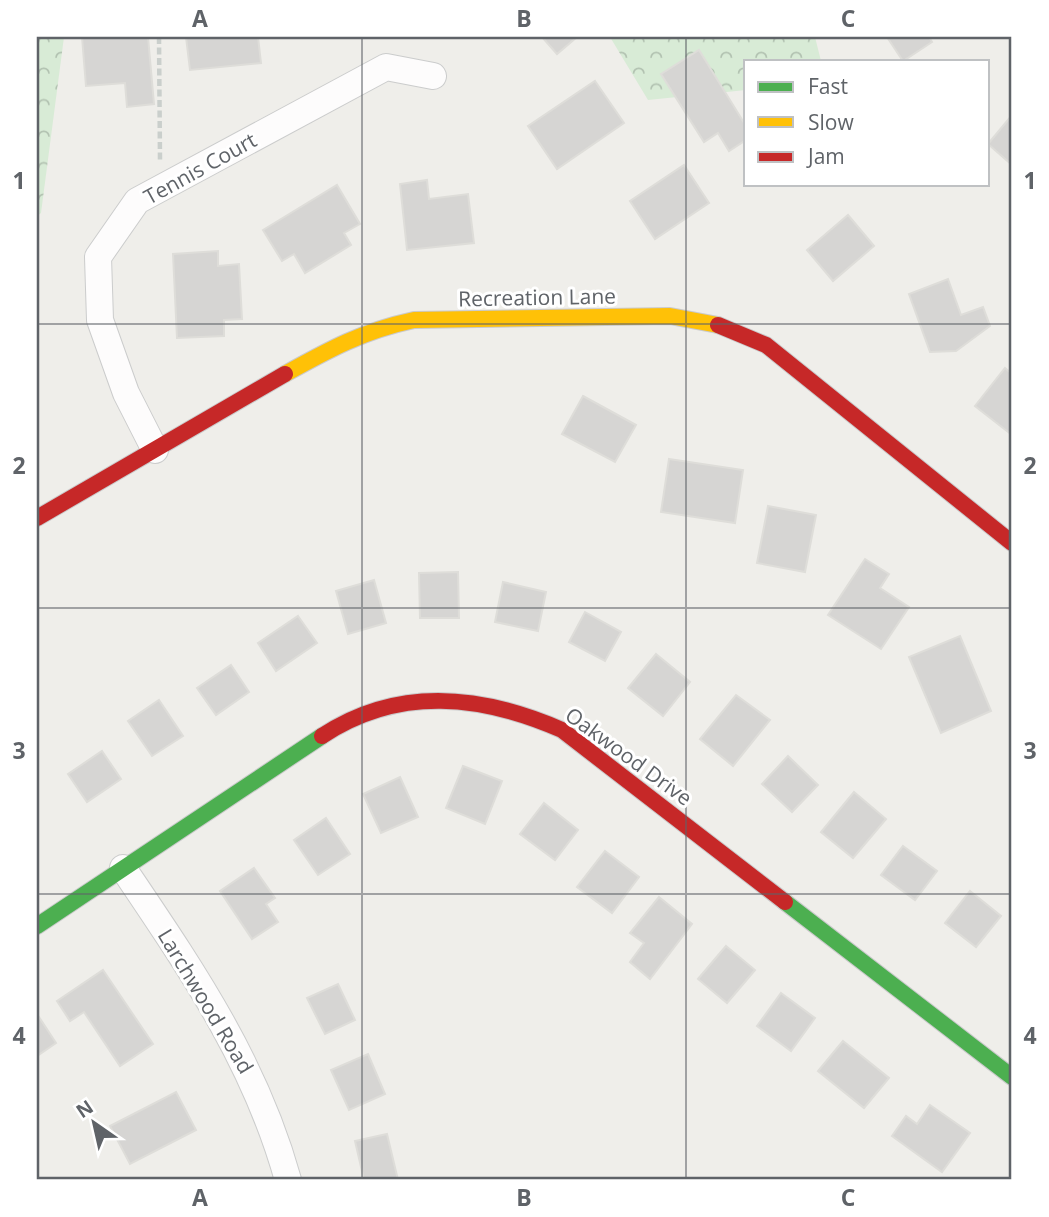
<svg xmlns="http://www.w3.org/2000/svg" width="1049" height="1217" font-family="'Open Sans',sans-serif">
<defs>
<pattern id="forest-crowns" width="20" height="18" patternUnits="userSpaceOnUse" patternTransform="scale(1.75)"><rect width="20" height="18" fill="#d8ebd6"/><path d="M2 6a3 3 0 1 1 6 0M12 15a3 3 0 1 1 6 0" fill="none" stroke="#b2c2b1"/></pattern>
</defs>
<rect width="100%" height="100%" fill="#efeeea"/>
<g fill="url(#forest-crowns)">
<polygon points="37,37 64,37 41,213 37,216"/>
<polygon points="610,37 815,37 821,61 746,61 746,90 648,100"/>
</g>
<g fill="#d6d5d3" stroke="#deddd9" stroke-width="2">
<polygon points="82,37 148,37 154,104 127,107 125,83 86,86"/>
<polygon points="186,37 258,37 261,63 190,70"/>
<polygon points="542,37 577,37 557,54"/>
<polygon points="887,37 929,37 932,42 903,61"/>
<polygon points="699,50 746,126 746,140 729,151 718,133 704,142 661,74"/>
<polygon points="595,81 624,123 557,169 528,126"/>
<polygon points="1012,115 1012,165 988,144"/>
<polygon points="684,165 709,203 655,239 630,201"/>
<polygon points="427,180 429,199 468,194 474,243 407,250 400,184"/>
<polygon points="337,185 360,224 344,233 351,245 305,273 294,254 282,261 263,230"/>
<polygon points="848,215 874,246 833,281 807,250"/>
<polygon points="218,251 218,266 239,264 242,319 224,320 224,336 177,338 173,254"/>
<polygon points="948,279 961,315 983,307 990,326 956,351 930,352 909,294"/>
<polygon points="1005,368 1012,374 1012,435 975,406"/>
<polygon points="583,396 636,425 615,462 562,434"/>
<polygon points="669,459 743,470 735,523 661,512"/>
<polygon points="768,506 816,515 805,572 757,563"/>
<polygon points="865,559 889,574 880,588 909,607 881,649 828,615"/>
<polygon points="458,572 459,618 420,618 419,573"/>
<polygon points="374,580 386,623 348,634 336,591"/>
<polygon points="503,582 546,592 538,631 495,622"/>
<polygon points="585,612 621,632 605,661 569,642"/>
<polygon points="298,616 317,643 276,671 258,643"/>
<polygon points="960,636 991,711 941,733 909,657"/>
<polygon points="656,654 690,682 663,716 628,688"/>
<polygon points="231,665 249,692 216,715 197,688"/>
<polygon points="736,695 770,720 733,766 700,739"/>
<polygon points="159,700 183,736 152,756 128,721"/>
<polygon points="102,751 121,779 87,802 68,774"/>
<polygon points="788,756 818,785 792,812 762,784"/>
<polygon points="463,766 502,781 485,824 446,808"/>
<polygon points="400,777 418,817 381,833 363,794"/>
<polygon points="854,792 886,819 853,858 821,832"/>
<polygon points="544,803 578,830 555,860 520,834"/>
<polygon points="326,818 350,854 318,875 294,840"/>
<polygon points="903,846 937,871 915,900 881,875"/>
<polygon points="605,851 639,877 612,913 577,887"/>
<polygon points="254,868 275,898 266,904 278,922 252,939 220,891"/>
<polygon points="970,891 1001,916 976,947 945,923"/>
<polygon points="659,897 692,924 650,979 630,962 644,943 630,933"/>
<polygon points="726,946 755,970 727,1003 698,979"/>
<polygon points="103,970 153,1044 120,1066 84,1012 70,1021 57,1001"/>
<polygon points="338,984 355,1020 325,1034 307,998"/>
<polygon points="781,993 815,1018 791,1051 757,1026"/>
<polygon points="37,1014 56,1043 37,1056"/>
<polygon points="843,1041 889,1078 864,1108 818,1071"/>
<polygon points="368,1054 385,1094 349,1110 331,1070"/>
<polygon points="176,1092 196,1130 130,1164 110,1126"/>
<polygon points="930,1105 970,1133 942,1172 892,1136 906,1116 917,1124"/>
<polygon points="387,1134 398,1180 364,1180 355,1141"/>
</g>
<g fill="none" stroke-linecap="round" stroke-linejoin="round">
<g stroke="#cbcccc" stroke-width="28">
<g id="street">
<polyline points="155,450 126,393 100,320 98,257 137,201 386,67 433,76"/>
<path d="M123 868C191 969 255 1061 288 1180"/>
</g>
</g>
<g stroke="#cacacb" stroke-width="18">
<g id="fast">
<polyline points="785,902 1012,1077"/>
<polyline points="37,926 322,736"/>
</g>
</g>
<g stroke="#cacacb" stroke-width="18">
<path id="slow" d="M285 374C330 349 363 331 414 320L670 316 718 325"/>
</g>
<g stroke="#cacacb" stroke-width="18">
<g id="jam">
<polyline points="718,325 766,345 1012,543"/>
<polyline points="37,518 285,374"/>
<path d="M322 736C399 685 482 695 562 730L785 902"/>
</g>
</g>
<polyline stroke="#cacfcc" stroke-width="4.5" stroke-dasharray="7 3.5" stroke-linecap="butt" points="159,37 160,160"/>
<use href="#street" stroke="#fdfcfc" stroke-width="26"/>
<use href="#fast" stroke="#4caf50" stroke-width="16"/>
<use href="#slow" stroke="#ffc107" stroke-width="16"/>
<use href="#jam" stroke="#c62828" stroke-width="16"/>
</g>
<path fill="none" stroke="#5f6368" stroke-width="2" stroke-opacity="0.55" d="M362 37V1180M686 37V1180M37 324H1012M37 608H1012M37 894H1012"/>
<g text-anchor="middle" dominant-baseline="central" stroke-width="6" stroke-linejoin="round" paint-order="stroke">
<g font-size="21" fill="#5f6368" stroke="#fff">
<text transform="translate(200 168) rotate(-29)">Tennis Court</text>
<text transform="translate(537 297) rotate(-1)">Recreation Lane</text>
<text transform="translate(629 756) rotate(36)">Oakwood Drive</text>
<text transform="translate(206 1001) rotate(59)">Larchwood Road</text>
</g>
</g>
<rect width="1049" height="1217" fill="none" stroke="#ffffff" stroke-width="77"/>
<rect x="744" y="60" width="245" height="126" fill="#ffffff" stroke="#bfc1c3" stroke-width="2"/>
<rect x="758" y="82" width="35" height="10" fill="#4caf50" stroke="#bfc1c3" stroke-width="2"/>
<text x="808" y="94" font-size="21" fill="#5f6368">Fast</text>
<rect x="758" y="117" width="35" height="10" fill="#ffc107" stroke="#bfc1c3" stroke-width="2"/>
<text x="808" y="130" font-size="21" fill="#5f6368">Slow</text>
<rect x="758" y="152" width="35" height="10" fill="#c62828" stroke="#bfc1c3" stroke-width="2"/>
<text x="808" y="164" font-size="21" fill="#5f6368">Jam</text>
<g transform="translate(94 1123) rotate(326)" stroke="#ffffff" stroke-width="5" paint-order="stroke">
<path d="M0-5L12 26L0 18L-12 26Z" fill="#5f6368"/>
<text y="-10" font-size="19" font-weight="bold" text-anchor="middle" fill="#5f6368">N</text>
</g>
<rect x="38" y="38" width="972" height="1140" fill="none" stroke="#5f6368" stroke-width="2.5"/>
<g font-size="23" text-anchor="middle" font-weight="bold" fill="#5f6368">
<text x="200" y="27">A</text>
<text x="524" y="27">B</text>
<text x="848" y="27">C</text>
<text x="19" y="189">1</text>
<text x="1030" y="189">1</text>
<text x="19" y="474">2</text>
<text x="1030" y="474">2</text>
<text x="19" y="759">3</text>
<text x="1030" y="759">3</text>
<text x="19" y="1044">4</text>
<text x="1030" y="1044">4</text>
<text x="200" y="1206">A</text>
<text x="524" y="1206">B</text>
<text x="848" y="1206">C</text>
</g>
</svg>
